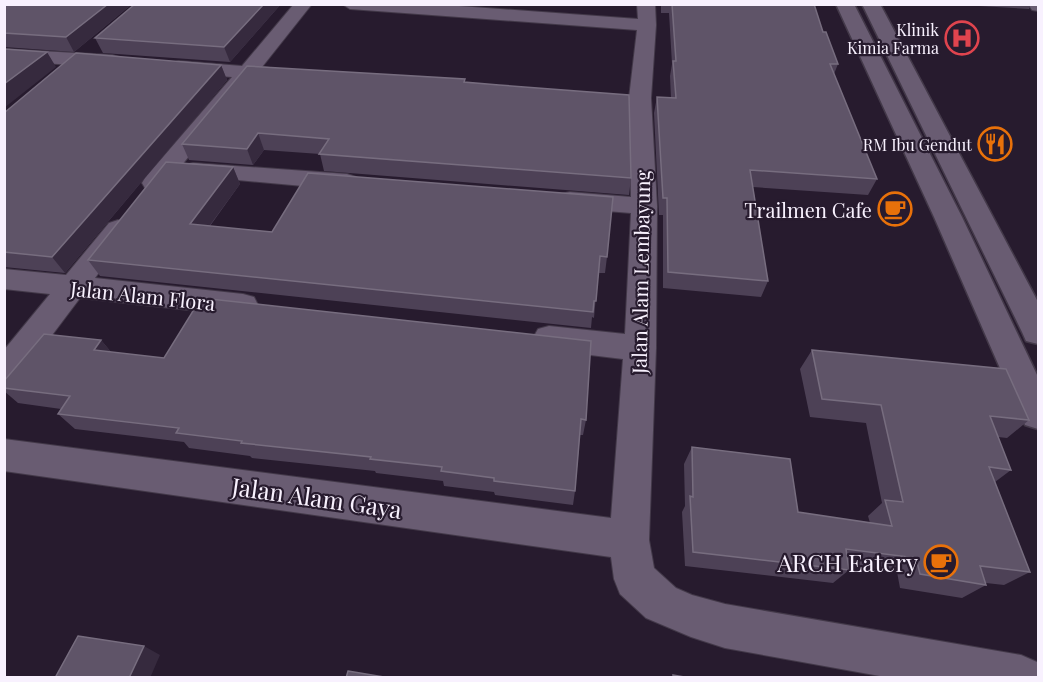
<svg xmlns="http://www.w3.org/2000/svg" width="1043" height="682" font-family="'Playfair Display',serif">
<rect width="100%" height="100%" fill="#271b2e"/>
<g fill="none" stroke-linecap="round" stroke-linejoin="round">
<g stroke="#433949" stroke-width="2">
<g id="street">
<polygon points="294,4 312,4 262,67 292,71 295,75 292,79 285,81 252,79 163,188 154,191 145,188 142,183 145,178 232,77 179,73 172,71 169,67 172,63 179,61 242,66"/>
<polygon points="342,4 432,4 638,19 637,4 655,4 656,25 651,98 657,206 656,348 649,540 654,568 676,588 692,595 725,604 1021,655 1037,662 1038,678 891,678 725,648 691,637 646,618 620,594 614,579 611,557 4,471 4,439 611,518 623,359 549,350 538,347 533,338 538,329 549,326 625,334 631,213 570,208 561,206 557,200 561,194 570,192 631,197 629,98 637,30 350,9"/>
<polygon points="1028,4 1038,4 1038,11 1032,10"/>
<polygon points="4,49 112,55 119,57 122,61 119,65 112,67 4,61"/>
<polygon points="193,163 347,174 356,177 359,182 356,187 347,190 184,175 181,170 184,165"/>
<polygon points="118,220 127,223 131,229 95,278 243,294 254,297 258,305 254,313 243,316 80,298 16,383 4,387 4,350 50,294 4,289 4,269 66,275 109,223"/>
</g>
</g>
<g stroke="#433949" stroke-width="3">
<g id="secondary">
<polygon points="836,4 854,4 962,217 1038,377 1038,429 1025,425 1020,414 934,217"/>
<polygon points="862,4 880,4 1038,302 1038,344 1026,341 1022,332"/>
</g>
</g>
<use href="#street" fill="#695c72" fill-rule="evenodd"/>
<use href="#secondary" fill="#695c72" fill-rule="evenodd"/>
</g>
<g fill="#4d4156">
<polygon points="4,4 132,4 74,52 4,47"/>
<polygon points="281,4 230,62 103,53 95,38"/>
<polygon points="661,4 814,4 823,32 838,64 834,74 877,179 868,195 753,187 768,281 761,297 663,288 663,215 659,215 654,113 657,97 671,98 670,76 672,64 669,13 661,13"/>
<polygon points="944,4 1031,4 1029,9"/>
<polygon points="221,65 227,80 65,273 4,267 4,113"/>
<polygon points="465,79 465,82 631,178 629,195 324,171 320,154 264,150 253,165 189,160 182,144"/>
<polygon points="233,167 240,184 210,226 272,232 607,257 605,273 598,273 594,318 592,317 591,328 100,276 88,260"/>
<polygon points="101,340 111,352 586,420 583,435 580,435 575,491 573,505 495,495 494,492 444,486 443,481 376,473 375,471 252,458 250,456 189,448 184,442 75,429 58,414 61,409 18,403 4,391 4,381"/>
<polygon points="812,350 1029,420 1007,438 998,437 1011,470 995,482 1030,572 1004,585 986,583 986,585 962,598 900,588 897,572 848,566 849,570 833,583 685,566 682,512 685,506 684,464 692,447 798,512 870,523 868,516 882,503 866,423 810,417 800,369"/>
</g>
<g fill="#362a3e">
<polygon points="108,4 132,4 74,52 66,37"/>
<polygon points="264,4 281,4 230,62 224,47"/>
<polygon points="47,52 56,67 4,108 4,84"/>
<polygon points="221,65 227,80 65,273 52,257"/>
<polygon points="258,133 264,150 253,165 247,149"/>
<polygon points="233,167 240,184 199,240 190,224"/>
<polygon points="101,340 115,357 94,350"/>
<polygon points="144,646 160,655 150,678 129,678"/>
</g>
<g fill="#5f5468" stroke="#776d7f" stroke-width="1.5">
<polygon points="4,4 108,4 66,37 4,33"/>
<polygon points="135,4 264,4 224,47 95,38"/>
<polygon points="672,4 814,4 823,32 826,32 838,64 830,64 877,179 750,170 768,281 668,272 667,198 663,198 657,97 676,98 673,61 676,61"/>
<polygon points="4,49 47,52 4,84"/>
<polygon points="76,53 221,65 52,257 4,252 4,113"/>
<polygon points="247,66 465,79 464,82 499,85 629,95 631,178 319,154 329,139 258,133 247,149 182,144"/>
<polygon points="166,162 233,167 190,224 272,232 308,173 613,197 607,257 600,256 596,301 594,301 593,312 88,260"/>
<polygon points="201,298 591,341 586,420 581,419 575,491 494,481 494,478 441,471 442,467 370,459 371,457 241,443 242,441 176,433 179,428 58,414 70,396 4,388 4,381 44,334 101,340 94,350 164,358"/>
<polygon points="812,350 1006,369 1029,420 990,416 1011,470 989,467 1030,572 980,566 986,585 920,574 916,558 846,549 849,570 693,552 690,496 693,497 692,447 790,459 798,512 892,526 885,500 903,502 881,405 822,399"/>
<polygon points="78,636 144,646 129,678 55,678"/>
<polygon points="348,671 390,678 346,678"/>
<polygon points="673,675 690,678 673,678"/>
</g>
<defs>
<g id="hospital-ring" transform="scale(1.725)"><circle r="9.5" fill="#271b2e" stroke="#e0444e" stroke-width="1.5"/><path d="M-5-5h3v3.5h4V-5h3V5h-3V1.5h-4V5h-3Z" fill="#e0444e"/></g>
<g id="restaurant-ring" transform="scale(1.725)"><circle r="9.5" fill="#271b2e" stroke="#e8710a" stroke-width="1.5"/><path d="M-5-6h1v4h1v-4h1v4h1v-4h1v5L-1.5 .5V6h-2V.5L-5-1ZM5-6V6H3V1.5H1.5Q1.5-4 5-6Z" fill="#e8710a"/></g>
<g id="cafe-ring" transform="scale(1.725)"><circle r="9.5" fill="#271b2e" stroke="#e8710a" stroke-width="1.5"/><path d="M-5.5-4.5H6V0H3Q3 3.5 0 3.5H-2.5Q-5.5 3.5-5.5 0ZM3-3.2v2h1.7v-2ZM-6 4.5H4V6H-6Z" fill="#e8710a"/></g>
</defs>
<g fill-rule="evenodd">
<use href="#hospital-ring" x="962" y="38"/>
<use href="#restaurant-ring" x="995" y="144"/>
<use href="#cafe-ring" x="895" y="209"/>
<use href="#cafe-ring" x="941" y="562"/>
</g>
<g text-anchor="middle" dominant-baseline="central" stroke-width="4.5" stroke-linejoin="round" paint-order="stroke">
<g font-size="16" fill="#f8f1fe" stroke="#271b2e" text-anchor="end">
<text x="939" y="29">Klinik<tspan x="939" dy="18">Kimia Farma</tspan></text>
<text x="972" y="144">RM Ibu Gendut</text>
</g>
<g font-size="20" fill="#f8f1fe" stroke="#271b2e" text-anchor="end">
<text x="872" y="209">Trailmen Cafe</text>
</g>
<g font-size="20" fill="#f8f1fe" stroke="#271b2e">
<text transform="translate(640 272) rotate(-89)">Jalan Alam Lembayung</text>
<text transform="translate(143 295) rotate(6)">Jalan Alam Flora</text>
</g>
<g font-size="24" fill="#f8f1fe" stroke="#271b2e">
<text transform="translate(317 497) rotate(8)">Jalan Alam Gaya</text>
</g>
<g font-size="24" fill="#f8f1fe" stroke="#271b2e" text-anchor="end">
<text x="918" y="562">ARCH Eatery</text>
</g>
</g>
<rect width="1043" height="682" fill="none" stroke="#f8f1fe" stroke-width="12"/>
</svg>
